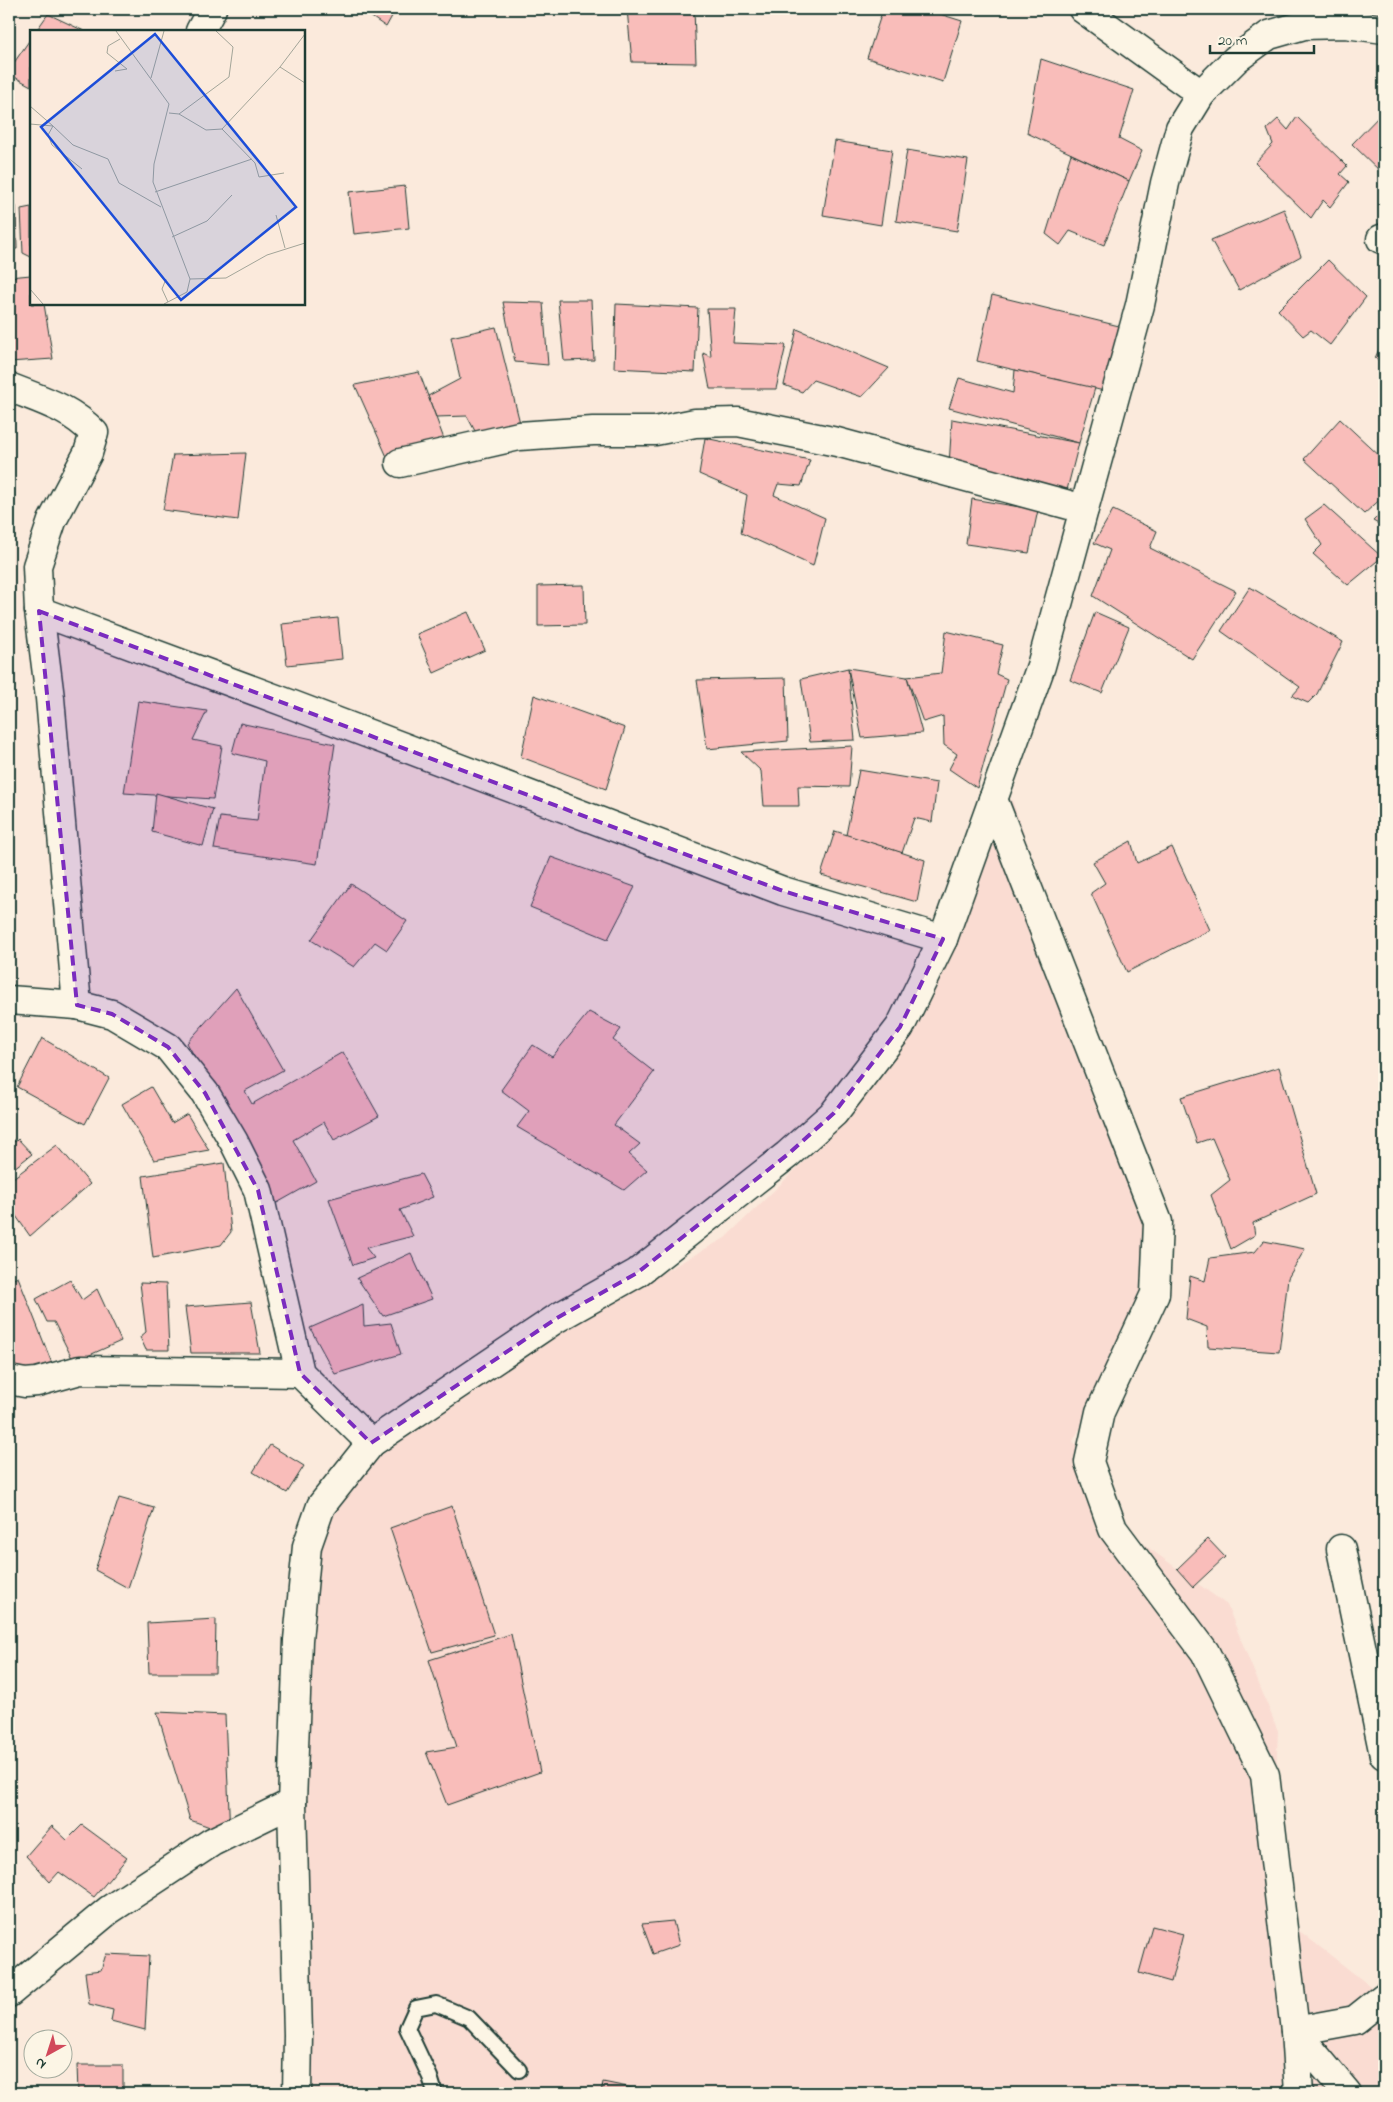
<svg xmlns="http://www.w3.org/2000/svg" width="1393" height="2102" font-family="'Indie Flower',sans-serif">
<rect width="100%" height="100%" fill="#fbeadc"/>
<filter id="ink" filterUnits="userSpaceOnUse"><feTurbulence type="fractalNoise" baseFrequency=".02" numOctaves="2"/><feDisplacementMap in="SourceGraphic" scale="10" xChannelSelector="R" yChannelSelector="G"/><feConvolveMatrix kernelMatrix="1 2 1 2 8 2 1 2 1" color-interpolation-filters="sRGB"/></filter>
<g filter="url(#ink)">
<polygon fill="#fadcd2" points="1012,799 1073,982 1152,1169 1143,1313 1073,1441 1089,1462 1086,1502 1227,1605 1278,1731 1270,1908 1384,1997 1384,2093 303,2093 299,1812 322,1527 395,1430 590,1313 725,1238 822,1144 902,1043"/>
<g fill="#f9bdba" stroke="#1f3d34">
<polygon points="360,9 396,9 386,27"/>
<polygon points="441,9 470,9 468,13"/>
<polygon points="548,9 589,9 587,14"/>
<polygon points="627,9 694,9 696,63 632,62"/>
<polygon points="883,9 924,9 962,21 943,82 867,58"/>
<polygon points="48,14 84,31 36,31"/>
<polygon points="31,38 31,86 9,74 9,70"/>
<polygon points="1041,59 1134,90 1119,139 1142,151 1129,181 1027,133"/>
<polygon points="1384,111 1384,175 1352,144"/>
<polygon points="1297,117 1347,166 1340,174 1349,182 1330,207 1323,200 1311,218 1255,163 1273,144 1267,129 1278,119 1288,130"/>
<polygon points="835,141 892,150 881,225 823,215"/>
<polygon points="907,150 968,160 957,231 896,221"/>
<polygon points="1071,154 1129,181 1104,245 1070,231 1060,245 1046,234"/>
<polygon points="405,186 409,228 354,234 349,192"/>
<polygon points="16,206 17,249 9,249 9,207"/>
<polygon points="31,207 31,257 23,253 21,209"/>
<polygon points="1284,209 1301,256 1239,290 1211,240"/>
<polygon points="1328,260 1366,297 1330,345 1311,330 1303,336 1278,310"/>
<polygon points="31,275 31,304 44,304 53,359 9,362 9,277"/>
<polygon points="992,295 1119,326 1104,391 977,361"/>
<polygon points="558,300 591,300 594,360 564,361"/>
<polygon points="503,302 543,303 548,365 515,362"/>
<polygon points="616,304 698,308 695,372 614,368"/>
<polygon points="707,309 736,309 733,343 786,345 776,389 710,389 703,353 711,357"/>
<polygon points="496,327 520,423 475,431 467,416 436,417 428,396 460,379 451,337"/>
<polygon points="797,329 889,368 862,397 813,380 802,392 784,385"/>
<polygon points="1384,339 1384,364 1375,358"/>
<polygon points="1015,370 1095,388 1079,443 949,408 959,378 1013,393"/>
<polygon points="419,372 444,439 388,459 355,385"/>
<polygon points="952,419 1079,443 1067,490 949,465"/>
<polygon points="1340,419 1384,460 1384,496 1364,514 1304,459"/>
<polygon points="705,438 810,460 801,486 778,484 774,495 825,518 813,566 741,533 747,495 699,474"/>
<polygon points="246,453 238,520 163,510 173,455"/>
<polygon points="972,499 1038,510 1029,553 966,544"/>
<polygon points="1324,505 1382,557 1348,585 1313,554 1322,545 1305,519"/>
<polygon points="1113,510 1157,531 1150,548 1236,591 1192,659 1093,596 1110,550 1094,543"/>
<polygon points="1384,510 1384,527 1373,521"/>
<polygon points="584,585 585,625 538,626 538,586"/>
<polygon points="1250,587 1343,642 1317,694 1308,703 1292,696 1300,687 1221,631"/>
<polygon points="468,612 485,650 434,673 417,634"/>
<polygon points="1095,612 1129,627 1102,693 1070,680"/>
<polygon points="338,618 342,659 287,665 282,624"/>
<polygon points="946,631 1003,645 996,674 1007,679 977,788 949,769 957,754 944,745 943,716 923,722 907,677 941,673"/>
<polygon points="848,668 855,740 810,742 801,679"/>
<polygon points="848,668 907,677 922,733 862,738"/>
<polygon points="786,678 788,741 707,749 697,680"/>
<polygon points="534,695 625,728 606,789 521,757"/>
<polygon points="138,701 207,711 193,740 222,746 213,799 124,793"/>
<polygon points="240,723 335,744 317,864 214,849 220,817 257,821 265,761 232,753"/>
<polygon points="852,746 849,787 798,786 799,806 764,806 761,771 741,752"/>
<polygon points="859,770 937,783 932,822 914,818 902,853 846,835"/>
<polygon points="156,793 213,809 203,846 152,832"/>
<polygon points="835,831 925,860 917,902 821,875"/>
<polygon points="1131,841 1137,863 1172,847 1210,930 1127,972 1091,893 1105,883 1093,862"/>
<polygon points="551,857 635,887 608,939 530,907"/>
<polygon points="351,884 407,921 387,950 375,942 354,967 311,940"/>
<polygon points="236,988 283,1070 245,1091 252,1104 343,1052 379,1116 334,1140 324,1122 293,1140 316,1181 277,1203 187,1043"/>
<polygon points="589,1012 621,1029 613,1040 654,1072 614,1125 640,1144 629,1154 647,1170 624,1190 517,1127 529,1111 501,1090 533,1045 552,1057"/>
<polygon points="42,1038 109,1078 85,1124 17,1087"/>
<polygon points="1279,1067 1316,1194 1253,1223 1255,1235 1231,1249 1211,1195 1230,1180 1212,1138 1197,1143 1181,1097"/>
<polygon points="151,1087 172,1123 187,1114 209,1150 154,1160 122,1104"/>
<polygon points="9,1135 15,1142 18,1139 32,1154 9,1172"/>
<polygon points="57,1145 90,1184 30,1236 9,1206 9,1181"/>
<polygon points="224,1163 231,1232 221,1245 153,1258 143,1176"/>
<polygon points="421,1174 433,1197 400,1210 413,1236 366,1248 374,1258 353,1265 329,1199"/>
<polygon points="1264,1241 1305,1249 1288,1278 1279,1352 1208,1347 1207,1327 1186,1319 1190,1276 1205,1281 1210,1258 1255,1252"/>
<polygon points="411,1253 432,1299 383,1316 357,1278"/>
<polygon points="18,1277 53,1366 9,1376 9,1281"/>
<polygon points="70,1280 82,1300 97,1289 121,1341 74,1362 54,1322 47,1322 36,1299"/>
<polygon points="140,1283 166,1284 169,1350 146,1350 140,1337 146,1332"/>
<polygon points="251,1302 260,1353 191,1353 185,1307"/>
<polygon points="363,1305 364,1326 391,1323 401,1354 335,1374 310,1328"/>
<polygon points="270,1445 304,1466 287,1493 253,1472"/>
<polygon points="119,1498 154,1508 128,1588 95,1570"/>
<polygon points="452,1506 494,1635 432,1652 390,1528"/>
<polygon points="1208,1539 1225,1557 1193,1587 1177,1569"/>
<polygon points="216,1619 215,1673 149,1673 147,1623"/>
<polygon points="511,1634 540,1772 447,1805 426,1752 457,1747 429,1660"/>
<polygon points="157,1712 225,1715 230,1834 190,1820"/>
<polygon points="82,1825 127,1858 94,1897 59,1872 50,1882 26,1856 52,1826 67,1840"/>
<polygon points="673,1921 679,1945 653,1954 642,1924"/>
<polygon points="1152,1926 1183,1934 1171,1982 1139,1973"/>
<polygon points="106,1954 149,1956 145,2030 111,2021 113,2010 89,2004 85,1972 101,1970"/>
<polygon points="77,2065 123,2065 123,2093 78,2093"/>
<polygon points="603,2082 647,2091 647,2093 601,2093"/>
</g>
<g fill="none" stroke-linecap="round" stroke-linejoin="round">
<g stroke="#1f3d34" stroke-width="18">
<polyline id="lane" points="435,2093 430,2077 407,2028 416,2008 436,2004 469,2018 519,2070"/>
</g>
<g stroke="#1f3d34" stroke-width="31">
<g id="street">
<polyline points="1083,9 1201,94"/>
<polyline points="200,31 212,9"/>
<polyline points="1381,239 1384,238"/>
<path d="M9 387C41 400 69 407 94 433L88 453 52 521 37 566 39 611 50 698 77 1005"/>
<polyline points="400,463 519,436 593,431 655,431 695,423 738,422 837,442 1084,509"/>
<polyline points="39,611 290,704 783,891 943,939"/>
<polyline points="993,799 1158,1222 1155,1294 1100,1412 1089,1462 1113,1529 1205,1652 1265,1775 1295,2031 1347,2093"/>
<polyline points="9,1000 77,1005 112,1014 168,1047 205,1093 234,1142 258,1190 300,1373 371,1443"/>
<polyline points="9,1380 25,1383 37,1382 80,1370 300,1373"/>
<polyline points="1341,1549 1384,1755"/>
<polyline points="9,1993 109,1910 212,1842 292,1803"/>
<polyline points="1299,2093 1295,2031 1355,2020 1384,1997"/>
</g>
</g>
<g stroke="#1f3d34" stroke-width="31">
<polyline id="secondary" points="297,2093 298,2035 292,1803 298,1640 307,1546 321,1506 371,1443 557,1318 637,1273 787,1155 834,1113 900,1027 943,939 1041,666 1140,305 1165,183 1180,128 1201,94 1236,59 1269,35 1304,25 1345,24 1384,29"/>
</g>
<use href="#lane" stroke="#fcf5e5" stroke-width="14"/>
<use href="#street" stroke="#fcf5e5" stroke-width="28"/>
<use href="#secondary" stroke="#fcf5e5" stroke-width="28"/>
</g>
</g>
<path fill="#7b2cbf" fill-opacity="0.2" stroke="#7b2cbf" stroke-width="4" stroke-dasharray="10 6" stroke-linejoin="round" d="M39 611 783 891 943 939 900 1027 834 1113 787 1155 637 1273 557 1318 371 1443 300 1373 258 1190 205 1093 168 1047 112 1014 77 1005Z"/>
<g transform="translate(30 30)">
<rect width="275" height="275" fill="#fbeadc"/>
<path fill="none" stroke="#a3a599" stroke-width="1" d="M86 1 139 74 124 134 123 152 160 249 157 262 134 274M250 37 275 53M85 41 97 39 77 23 78 16 90 9M121 48 134 1M0 76 23 96 18 105 22 115 52 139M139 83 149 84 176 100 192 99 250 37 275 4M149 84 199 47 203 17 186 1M0 94 23 96 43 115 78 129 89 153 131 177M192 99 225 133 229 147 254 143M125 162 222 129M246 185 255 218M142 207 177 191 202 165M136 249 132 259 138 272M160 249 196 248 237 225 275 213M0 259 13 274"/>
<path fill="#1d4ed8" fill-opacity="0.15" stroke="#1d4ed8" stroke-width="2.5" d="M125 4 266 177 151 270 11 97Z"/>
<rect width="275" height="275" fill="none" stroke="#1f3d34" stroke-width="2.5"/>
</g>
<rect width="1393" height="2102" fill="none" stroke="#fcf5e5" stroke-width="30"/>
<rect x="15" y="15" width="1363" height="2072" fill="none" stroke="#1f3d34" stroke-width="2" filter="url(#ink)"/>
<g transform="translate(48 2054) rotate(219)"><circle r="24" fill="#fcf5e5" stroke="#a4ab9e"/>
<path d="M0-4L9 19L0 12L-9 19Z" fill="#d1495b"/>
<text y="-8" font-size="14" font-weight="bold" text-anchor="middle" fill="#1f3d34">N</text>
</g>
<path d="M1210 45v8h104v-8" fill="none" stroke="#1f3d34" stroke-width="2.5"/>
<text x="1218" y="45" font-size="15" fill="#1f3d34" stroke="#fcf5e5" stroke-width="4" paint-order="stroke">20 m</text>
</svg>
